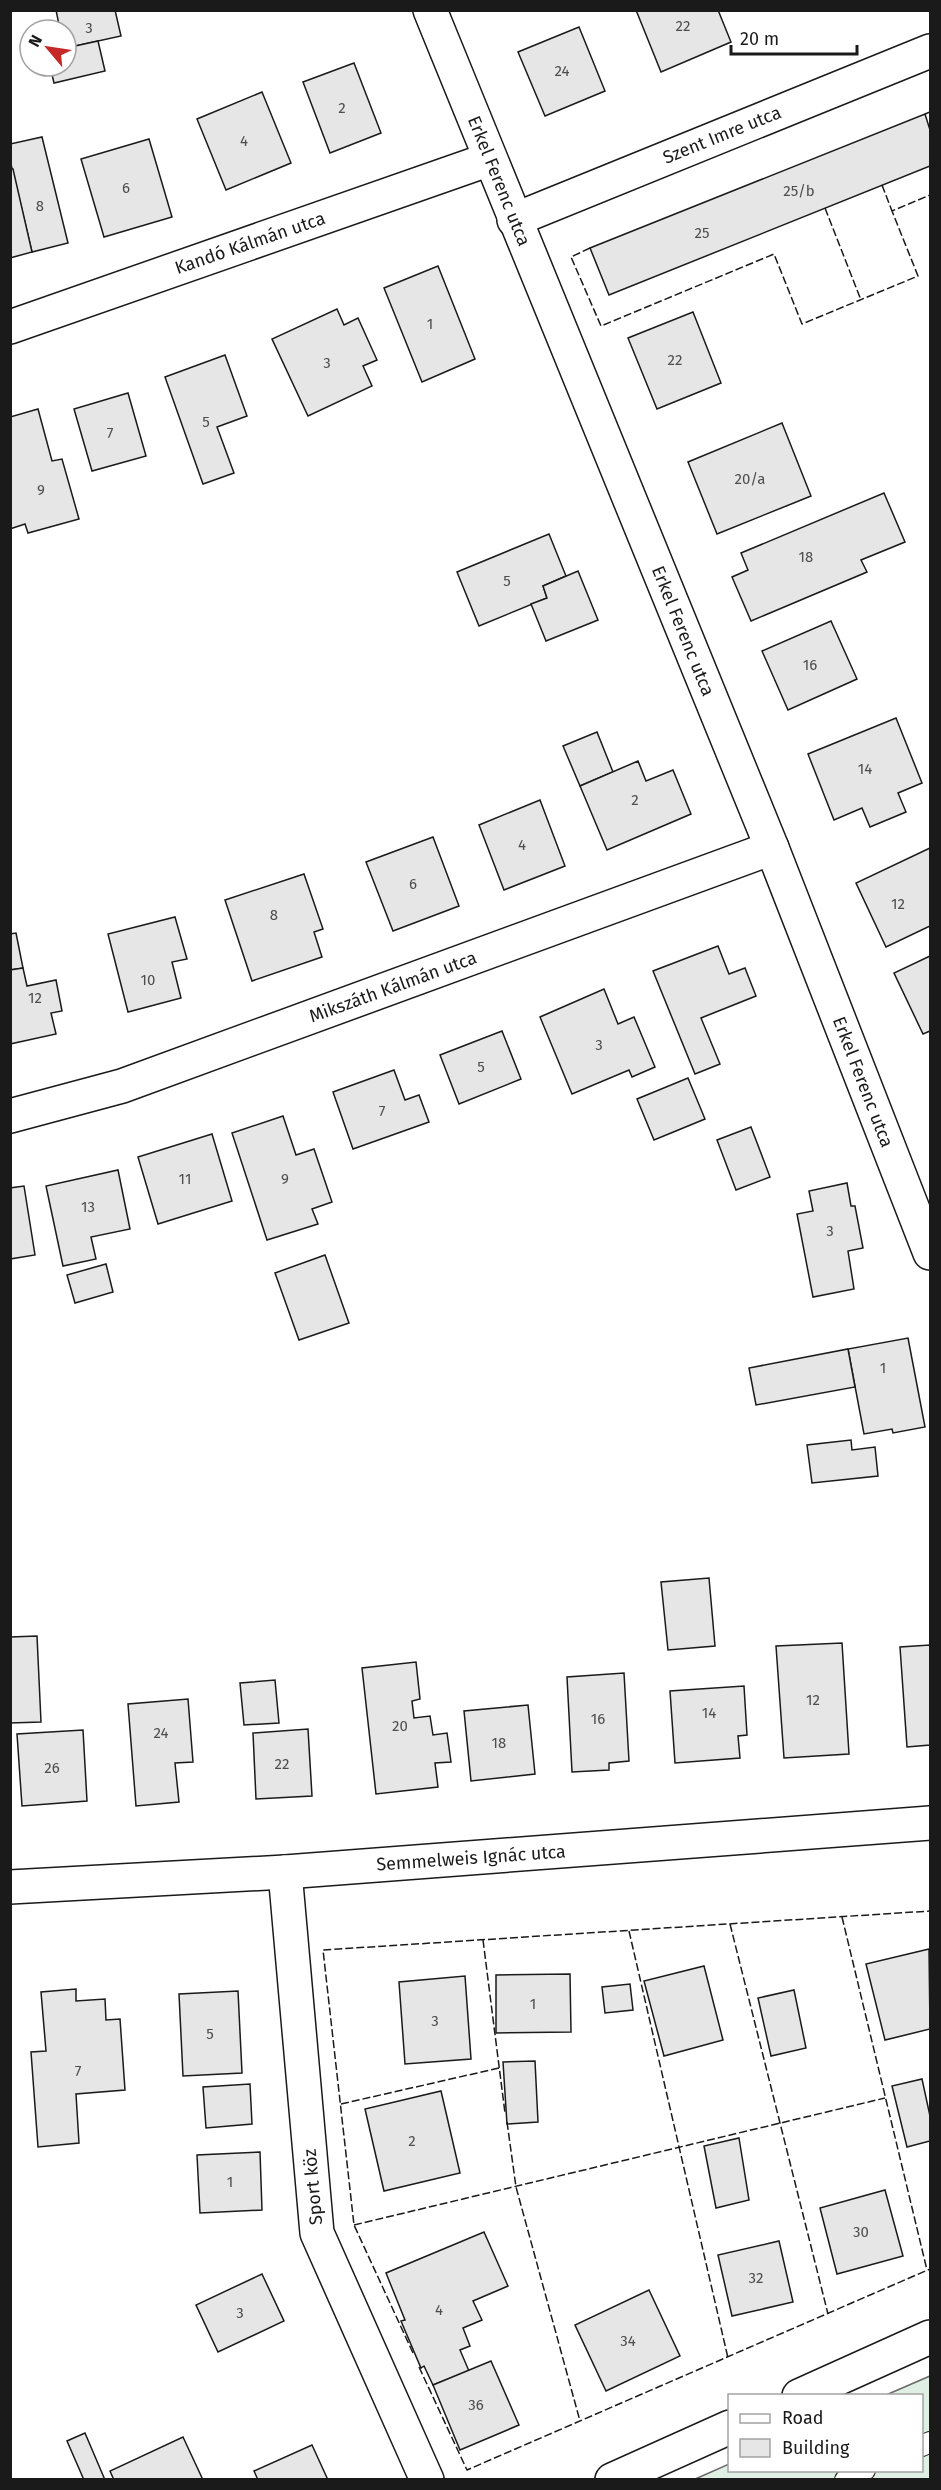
<svg xmlns="http://www.w3.org/2000/svg" width="941" height="2490" font-family="'Fira Sans',sans-serif">
<rect width="100%" height="100%" fill="#fff"/>
<polygon fill="#e0efe3" stroke="#6a6a6a" stroke-width="1.5" points="930,2376 930,2479 693,2480 729,2464 730,2470 922,2470 922,2396 886,2395"/>
<g fill="#e6e6e6" stroke="#1a1a1a" stroke-width="1.5">
<polygon points="56,10 115,10 121,36 66,48 66,30 60,30"/>
<polygon points="636,10 718,10 731,42 661,72"/>
<polygon points="579,27 605,91 545,116 518,52"/>
<polygon points="98,41 105,71 54,83 50,66 66,66 66,48"/>
<polygon points="354,63 381,133 330,153 303,82"/>
<polygon points="262,92 291,163 226,190 197,119"/>
<polygon points="925,114 930,130 930,166 609,295 590,248"/>
<polygon points="42,137 68,243 32,252 10,160 10,144"/>
<polygon points="149,139 172,217 104,237 81,159"/>
<polygon points="10,169 13,169 32,252 10,258"/>
<polygon points="438,266 475,359 422,382 384,288"/>
<polygon points="337,309 344,325 358,318 377,360 363,366 372,386 308,416 272,339"/>
<polygon points="693,312 721,383 657,409 628,338"/>
<polygon points="225,355 247,416 217,427 234,473 203,484 165,377"/>
<polygon points="128,393 146,456 92,471 74,409"/>
<polygon points="38,409 52,461 62,459 79,519 28,533 25,524 10,529 10,417"/>
<polygon points="782,423 811,496 717,534 688,462"/>
<polygon points="884,493 905,542 861,560 867,572 751,621 732,577 748,570 741,553"/>
<polygon points="549,534 566,576 543,586 547,598 479,626 457,572"/>
<polygon points="578,571 598,620 546,641 531,604 547,598 543,586"/>
<polygon points="831,621 857,679 788,710 762,651"/>
<polygon points="896,718 922,783 898,793 906,812 870,827 862,808 834,820 808,754"/>
<polygon points="597,732 613,772 580,786 563,746"/>
<polygon points="638,761 646,781 673,770 691,814 607,850 580,786"/>
<polygon points="540,800 565,866 504,890 479,825"/>
<polygon points="433,837 459,906 393,931 366,862"/>
<polygon points="930,848 930,926 886,947 856,883"/>
<polygon points="304,874 323,929 314,932 322,957 252,981 225,900"/>
<polygon points="175,917 187,959 172,962 181,998 128,1012 108,934"/>
<polygon points="16,933 23,968 10,970 10,934"/>
<polygon points="718,946 729,974 745,968 756,996 701,1018 720,1064 695,1074 653,971"/>
<polygon points="930,956 930,1031 923,1034 894,973"/>
<polygon points="23,968 27,986 56,980 62,1011 51,1013 56,1034 10,1044 10,970"/>
<polygon points="604,989 618,1024 634,1017 655,1067 632,1077 629,1070 572,1094 540,1017"/>
<polygon points="502,1031 521,1079 459,1104 440,1055"/>
<polygon points="394,1070 405,1100 419,1095 429,1122 353,1149 333,1092"/>
<polygon points="688,1078 705,1119 654,1140 637,1099"/>
<polygon points="283,1116 296,1155 314,1149 332,1202 312,1209 318,1224 267,1240 232,1133"/>
<polygon points="751,1127 770,1177 736,1190 717,1140"/>
<polygon points="212,1134 232,1201 158,1224 138,1157"/>
<polygon points="118,1170 130,1229 91,1237 96,1259 63,1266 46,1186"/>
<polygon points="847,1183 851,1206 855,1206 863,1248 848,1251 854,1289 813,1297 797,1214 813,1211 809,1191"/>
<polygon points="24,1186 35,1255 10,1259 10,1188"/>
<polygon points="325,1255 349,1323 299,1340 275,1273"/>
<polygon points="106,1264 113,1292 75,1303 67,1275"/>
<polygon points="908,1338 925,1427 893,1433 892,1429 864,1434 848,1349"/>
<polygon points="848,1349 855,1387 756,1405 749,1368"/>
<polygon points="851,1440 852,1450 875,1447 878,1476 812,1483 807,1445"/>
<polygon points="709,1578 715,1646 668,1650 661,1582"/>
<polygon points="37,1636 41,1722 10,1723 10,1637"/>
<polygon points="842,1643 849,1754 784,1758 776,1646"/>
<polygon points="930,1645 930,1745 907,1747 900,1647"/>
<polygon points="416,1662 420,1699 412,1701 414,1718 430,1716 433,1735 447,1733 451,1762 435,1763 438,1787 376,1794 362,1668"/>
<polygon points="624,1673 629,1761 609,1763 609,1770 572,1772 567,1677"/>
<polygon points="275,1680 279,1723 244,1725 240,1683"/>
<polygon points="744,1686 747,1735 738,1736 740,1758 675,1763 670,1691"/>
<polygon points="188,1699 193,1762 175,1763 179,1802 136,1806 128,1704"/>
<polygon points="528,1705 535,1774 471,1781 464,1711"/>
<polygon points="308,1729 312,1796 256,1799 253,1733"/>
<polygon points="83,1730 87,1801 22,1806 17,1734"/>
<polygon points="929,1949 930,2029 885,2040 866,1964"/>
<polygon points="704,1966 723,2040 664,2056 644,1981"/>
<polygon points="570,1974 571,2032 496,2033 496,1975"/>
<polygon points="465,1976 471,2059 405,2064 399,1982"/>
<polygon points="630,1984 633,2010 605,2013 602,1987"/>
<polygon points="76,1989 76,2001 105,1999 106,2020 120,2019 125,2090 76,2094 79,2143 38,2147 31,2052 46,2051 41,1992"/>
<polygon points="794,1990 806,2048 771,2056 758,1998"/>
<polygon points="238,1991 242,2073 183,2076 179,1994"/>
<polygon points="535,2061 538,2122 507,2124 503,2062"/>
<polygon points="922,2079 930,2116 930,2141 907,2147 892,2086"/>
<polygon points="250,2084 252,2124 206,2128 203,2087"/>
<polygon points="441,2091 460,2173 384,2191 365,2109"/>
<polygon points="739,2138 749,2200 716,2208 704,2146"/>
<polygon points="260,2152 262,2210 200,2213 197,2155"/>
<polygon points="885,2190 903,2256 837,2274 820,2208"/>
<polygon points="484,2232 508,2286 473,2301 482,2320 463,2328 470,2346 460,2350 469,2371 433,2385 424,2366 421,2368 401,2321 405,2320 386,2273"/>
<polygon points="779,2241 793,2302 732,2316 718,2255"/>
<polygon points="262,2274 284,2321 218,2352 196,2305"/>
<polygon points="649,2290 680,2356 606,2391 575,2325"/>
<polygon points="491,2361 519,2425 460,2450 433,2385"/>
<polygon points="85,2433 105,2480 84,2480 67,2441"/>
<polygon points="183,2437 203,2480 114,2480 110,2471"/>
<polygon points="312,2445 328,2480 258,2480 254,2471"/>
</g>
<g fill="none" stroke-linecap="round" stroke-linejoin="round">
<g stroke="#1a1a1a" stroke-width="22">
<g id="service">
<polyline points="922,2446 930,2442"/>
<polyline points="845,2480 865,2470"/>
</g>
</g>
<g stroke="#1a1a1a" stroke-width="36">
<g id="minor">
<polyline points="430,10 772,848 930,1253"/>
<polyline points="514,220 930,51"/>
<polyline points="10,327 490,159"/>
<polyline points="10,1116 122,1086 772,848"/>
<polyline points="285,1872 317,2233 427,2480"/>
<polyline points="10,1887 285,1872 930,1823"/>
<polyline points="799,2396 930,2337"/>
<polyline points="612,2480 730,2427"/>
</g>
</g>
<use href="#service" stroke="#fff" stroke-width="20"/>
<use href="#minor" stroke="#fff" stroke-width="33"/>
<g stroke="#1a1a1a" stroke-width="1.5" stroke-dasharray="8 3" stroke-linecap="butt">
<polyline points="925,114 930,112"/>
<polyline points="882,185 892,211"/>
<polyline points="825,208 861,300"/>
<polyline points="590,248 571,257 601,326 774,254 802,324 918,276 892,211 930,195"/>
<polyline points="842,1917 927,2270"/>
<polyline points="730,1924 828,2314"/>
<polyline points="629,1931 728,2358"/>
<polyline points="483,1940 505,2113"/>
<polyline points="341,2104 499,2068"/>
<polyline points="507,2122 516,2187 580,2421"/>
<polyline points="354,2225 885,2098"/>
<polyline points="413,2353 354,2225 323,1950 930,1911"/>
<polyline points="419,2367 467,2470 930,2269"/>
</g>
</g>
<g text-anchor="middle" dominant-baseline="central" stroke-width="4.5" stroke-linejoin="round" paint-order="stroke">
<g font-size="15" fill="#4d4d4d">
<text x="683" y="26">22</text>
<text x="89" y="28">3</text>
<text x="562" y="71">24</text>
<text x="342" y="108">2</text>
<text x="244" y="141">4</text>
<text x="126" y="188">6</text>
<text x="799" y="191">25/b</text>
<text x="40" y="206">8</text>
<text x="702" y="233">25</text>
<text x="430" y="324">1</text>
<text x="675" y="360">22</text>
<text x="327" y="363">3</text>
<text x="206" y="422">5</text>
<text x="110" y="433">7</text>
<text x="750" y="479">20/a</text>
<text x="41" y="490">9</text>
<text x="806" y="557">18</text>
<text x="507" y="581">5</text>
<text x="810" y="665">16</text>
<text x="865" y="769">14</text>
<text x="635" y="800">2</text>
<text x="522" y="845">4</text>
<text x="413" y="884">6</text>
<text x="898" y="904">12</text>
<text x="274" y="915">8</text>
<text x="148" y="980">10</text>
<text x="35" y="998">12</text>
<text x="599" y="1045">3</text>
<text x="481" y="1067">5</text>
<text x="382" y="1111">7</text>
<text x="185" y="1179">11</text>
<text x="285" y="1179">9</text>
<text x="88" y="1207">13</text>
<text x="830" y="1231">3</text>
<text x="883" y="1368">1</text>
<text x="813" y="1700">12</text>
<text x="709" y="1713">14</text>
<text x="598" y="1719">16</text>
<text x="400" y="1726">20</text>
<text x="161" y="1733">24</text>
<text x="499" y="1743">18</text>
<text x="282" y="1764">22</text>
<text x="52" y="1768">26</text>
<text x="533" y="2004">1</text>
<text x="435" y="2021">3</text>
<text x="210" y="2034">5</text>
<text x="78" y="2071">7</text>
<text x="412" y="2141">2</text>
<text x="230" y="2182">1</text>
<text x="861" y="2232">30</text>
<text x="756" y="2278">32</text>
<text x="439" y="2310">4</text>
<text x="240" y="2313">3</text>
<text x="628" y="2341">34</text>
<text x="476" y="2405">36</text>
</g>
<g font-size="18" fill="#1a1a1a" stroke="#fff">
<text transform="translate(722 135) rotate(-22)">Szent Imre utca</text>
<text transform="translate(499 181) rotate(68)">Erkel Ferenc utca</text>
<text transform="translate(250 243) rotate(-19)">Kandó Kálmán utca</text>
<text transform="translate(683 631) rotate(68)">Erkel Ferenc utca</text>
<text transform="translate(393 987) rotate(-20)">Mikszáth Kálmán utca</text>
<text transform="translate(863 1082) rotate(69)">Erkel Ferenc utca</text>
<text transform="translate(471 1858) rotate(-4)">Semmelweis Ignác utca</text>
<text transform="translate(313 2187) rotate(-95)">Sport köz</text>
</g>
</g>
<rect width="941" height="2490" fill="none" stroke="#1a1a1a" stroke-width="24"/>
<rect x="728" y="2394" width="195" height="78" fill="#ffffff" stroke="#a3a3a3" stroke-width="1.5"/>
<rect x="740" y="2414" width="30" height="9" fill="#ffffff" stroke="#a3a3a3" stroke-width="1.5"/>
<text x="782" y="2424" font-size="18" fill="#1a1a1a">Road</text>
<rect x="740" y="2439" width="30" height="18" fill="#e6e6e6" stroke="#a3a3a3" stroke-width="1.5"/>
<text x="782" y="2454" font-size="18" fill="#1a1a1a">Building</text>
<g transform="translate(48 48) rotate(299)"><circle r="28" fill="#ffffff" stroke="#a3a3a3" stroke-width="1.5"/>
<path d="M0-4.5L10 22L0 15L-10 22Z" fill="#c62828"/>
<text y="-9" font-size="16" font-weight="bold" text-anchor="middle" fill="#1a1a1a">N</text>
</g>
<path d="M731 45v9h126v-9" fill="none" stroke="#1a1a1a" stroke-width="3"/>
<text x="740" y="45" font-size="18" fill="#1a1a1a" stroke="#ffffff" stroke-width="4.5" paint-order="stroke">20 m</text>
</svg>
